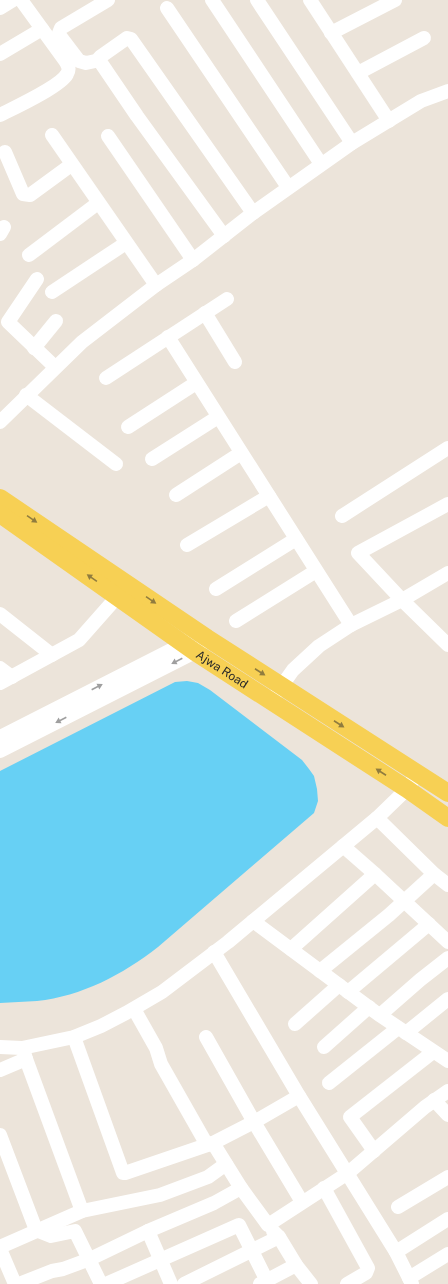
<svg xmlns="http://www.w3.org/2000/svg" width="448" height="1284" font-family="'Public Sans',sans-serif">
<rect width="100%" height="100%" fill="#ece4da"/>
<path fill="#67d0f4" d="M187 681 198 683 210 690 302 760 309 769 314 776 317 789 318 801 314 813 158 947C122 975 82 996 37 1001 25 1002 12 1002 0 1003V771L175 682Z"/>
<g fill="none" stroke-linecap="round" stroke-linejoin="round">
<g stroke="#fff" stroke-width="14">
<polyline points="212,0 321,164"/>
<polyline points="257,0 352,143"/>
<polyline points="310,0 389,121"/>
<polyline points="0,8 13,0"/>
<polyline points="167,8 288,187"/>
<polyline points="331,33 395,0"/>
<polyline points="0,54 42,29"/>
<polyline points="100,60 86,63 79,61 60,36 59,33 61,28 108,0"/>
<polyline points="358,73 424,38"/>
<path d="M0 115C14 108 61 86 67 74 70 69 68 66 66 62L21 0"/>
<polyline points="52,135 156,285"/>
<polyline points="108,136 193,260"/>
<polyline points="5,152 23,194 30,195 71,165"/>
<polyline points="0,234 4,227"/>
<polyline points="224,236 137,116 101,63 100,57 127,38 131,39 253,213"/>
<polyline points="29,255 98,203"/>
<polyline points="37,279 8,322 55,367"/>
<polyline points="52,292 126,243"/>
<polyline points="205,313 235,362"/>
<polyline points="168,337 351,625"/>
<polyline points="34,348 56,321"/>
<polyline points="106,378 227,299"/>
<polyline points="26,395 116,464"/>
<polyline points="0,422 82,342 156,285 193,260 253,213 352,143 421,101 448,91"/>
<polyline points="128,427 196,383"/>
<polyline points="152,459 218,417"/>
<polyline points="176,495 241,453"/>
<polyline points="448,504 358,553 402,600 448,645"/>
<polyline points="342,516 448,448"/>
<polyline points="187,545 269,496"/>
<polyline points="216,589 296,539"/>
<polyline points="0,614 52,655"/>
<polyline points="236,621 316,571"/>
<polyline points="0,668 12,677"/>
<polyline points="0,683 79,640 117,597 123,588"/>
<polyline points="276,694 293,670 319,646 351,625 402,600 448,573"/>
<polyline points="0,737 183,644 188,637"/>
<polyline points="0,751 195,652 200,646"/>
<polyline points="377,818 434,874 448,885"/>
<polyline points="343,846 375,874"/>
<polyline points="253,921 378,1014 448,1061"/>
<polyline points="291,949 375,874 448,942"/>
<polyline points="214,952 299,1096 396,1252 412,1284"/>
<polyline points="320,971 389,915 434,874"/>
<polyline points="348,992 429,924"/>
<polyline points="134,1009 156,1048 161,1064 207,1145"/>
<polyline points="380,1015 420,980 448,958"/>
<polyline points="295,1024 339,985"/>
<polyline points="406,1033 448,999"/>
<polyline points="74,1037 123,1173 125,1173 213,1143"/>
<polyline points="206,1037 254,1122 302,1202"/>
<polyline points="0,1047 22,1048 74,1037 101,1026 126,1013 162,992 228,942 377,818 407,789 417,774"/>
<polyline points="324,1047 369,1007"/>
<polyline points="26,1059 82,1211"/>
<polyline points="0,1070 26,1059 24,1052"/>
<polyline points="329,1083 398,1028"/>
<polyline points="299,1096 254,1122 213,1143 241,1188 268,1225 348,1173 425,1107 448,1091"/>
<polyline points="434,1100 448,1115"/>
<polyline points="0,1135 36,1230 51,1236 75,1231 101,1284"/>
<polyline points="374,1151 350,1117 433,1052"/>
<polyline points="324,1188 368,1268 366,1273 347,1284"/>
<polyline points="398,1207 448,1177"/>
<polyline points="148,1231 171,1284"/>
<polyline points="273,1231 279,1237 296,1265 311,1284"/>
<polyline points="0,1247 82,1211 160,1195 208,1177 226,1164"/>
<polyline points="0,1249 15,1284"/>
<polyline points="396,1252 448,1219"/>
<polyline points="409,1278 448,1254"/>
<polyline points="19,1284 52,1271 63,1269 90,1259 148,1231 214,1203 241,1188"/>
<polyline points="106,1284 239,1225 267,1281"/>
<polyline points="184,1284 279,1237"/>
<polyline points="260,1284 296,1265"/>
</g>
<g stroke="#f7d054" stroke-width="18">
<polyline points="0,498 207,638 448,793"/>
<path id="s1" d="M0 514 195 652 407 789 448 818"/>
</g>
</g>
<defs><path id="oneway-solid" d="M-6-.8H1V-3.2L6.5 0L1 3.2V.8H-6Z"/></defs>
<g fill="#907c3e">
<use href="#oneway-solid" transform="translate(32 519) rotate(34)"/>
<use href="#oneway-solid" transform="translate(92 578) rotate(-145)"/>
<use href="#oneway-solid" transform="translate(151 600) rotate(34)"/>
<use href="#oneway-solid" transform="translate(260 672) rotate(33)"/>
<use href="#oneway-solid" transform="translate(339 724) rotate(33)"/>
<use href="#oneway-solid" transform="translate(381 772) rotate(-147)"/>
</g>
<g fill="#9f9f9f">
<use href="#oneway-solid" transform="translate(177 661) rotate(153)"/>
<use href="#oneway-solid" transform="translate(97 687) rotate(-27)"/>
<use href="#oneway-solid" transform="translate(61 720) rotate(153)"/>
</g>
<g text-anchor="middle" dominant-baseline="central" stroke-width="4" stroke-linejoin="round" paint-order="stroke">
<g font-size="12" fill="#292929" stroke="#fff">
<text stroke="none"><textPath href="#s1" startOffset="271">Ajwa Road</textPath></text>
</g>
</g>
</svg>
